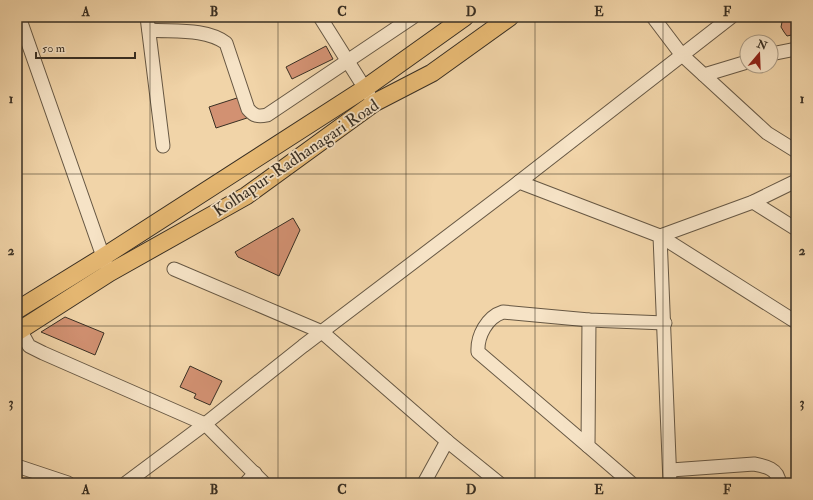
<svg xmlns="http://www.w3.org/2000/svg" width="813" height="500" font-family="'IM FELL Double Pica',serif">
<rect width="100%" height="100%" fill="#f1d4a8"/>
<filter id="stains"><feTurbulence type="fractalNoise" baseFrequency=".005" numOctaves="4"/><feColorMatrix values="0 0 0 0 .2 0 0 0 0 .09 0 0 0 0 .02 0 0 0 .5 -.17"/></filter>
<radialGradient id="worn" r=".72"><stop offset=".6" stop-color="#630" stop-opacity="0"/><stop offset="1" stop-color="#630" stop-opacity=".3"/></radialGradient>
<g fill="#d29172" stroke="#392f23">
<polygon points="783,17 796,17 796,34 787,36 784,32 781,27"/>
<polygon points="326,46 333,59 292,79 286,67"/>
<polygon points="240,97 247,118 216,128 209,107"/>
<polygon points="293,218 300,230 279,276 238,257 235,252"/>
<polygon points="65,317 104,333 95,355 41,332"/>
<polygon points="190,366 222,381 210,405 194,398 196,394 180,387"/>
</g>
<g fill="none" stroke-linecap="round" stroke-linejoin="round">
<g stroke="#675844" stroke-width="15">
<g id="minor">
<polyline points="19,17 106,265"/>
<polyline points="147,17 163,146"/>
<polyline points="320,17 369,95"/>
<polyline points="653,17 681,54 767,133 796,151"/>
<path d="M149 30C174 32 205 28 226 43L248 109C254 116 258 117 267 115L413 17"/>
<polyline points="771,54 796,49"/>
<polyline points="704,75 747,62"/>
<polyline points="519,182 731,17"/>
<polyline points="753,202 796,229"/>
<polyline points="660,236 796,322"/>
<polyline points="660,236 753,202 796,181"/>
<polyline points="174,269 322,332 447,441 499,483"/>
<polyline points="589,320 588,446 631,483"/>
<polyline points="17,324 29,346 43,353 205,424 264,483"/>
<path d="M588 446 478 352C477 336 487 317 503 312L589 320 665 323"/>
<polyline points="17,466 68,483"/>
<path d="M671 470 754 464C765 466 779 469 779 483"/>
<polyline points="126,483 205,424 303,346 519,182 660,236 670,483"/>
<polyline points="246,483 255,473"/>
<polyline points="424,483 447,441"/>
</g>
</g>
<g stroke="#392f23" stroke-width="19">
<g id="major">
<polyline points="17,310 103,257 364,89 465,17"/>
<polyline points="17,332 109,273 246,196 374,103 432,73 510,17"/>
</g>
</g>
<use href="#minor" stroke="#f6e3c6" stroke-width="13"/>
<use href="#major" stroke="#e8ba74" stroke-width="17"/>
</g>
<path fill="none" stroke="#392f23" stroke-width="1" stroke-opacity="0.55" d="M150 17V483M278 17V483M406 17V483M535 17V483M663 17V483M17 174H796M17 326H796"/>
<g text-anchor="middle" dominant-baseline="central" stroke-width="3.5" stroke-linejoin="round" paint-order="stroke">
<g font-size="17" fill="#392f23" stroke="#f6e3c6">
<text transform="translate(296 158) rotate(-34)">Kolhapur-Radhanagari Road</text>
</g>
</g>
<rect width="813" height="500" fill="none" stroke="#f1d4a8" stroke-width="44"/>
<g transform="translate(759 54) rotate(19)"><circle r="19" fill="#f6e3c6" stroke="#aa9b85"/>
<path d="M0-3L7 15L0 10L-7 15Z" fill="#8f2418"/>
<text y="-6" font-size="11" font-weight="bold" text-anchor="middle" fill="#392f23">N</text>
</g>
<path d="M36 52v6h99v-6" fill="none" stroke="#392f23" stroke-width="2"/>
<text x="42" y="52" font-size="12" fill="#392f23" stroke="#f6e3c6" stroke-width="3" paint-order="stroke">50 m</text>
<rect x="22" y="22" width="769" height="456" fill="none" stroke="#392f23" stroke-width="1.5"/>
<g font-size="13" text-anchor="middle" font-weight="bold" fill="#392f23">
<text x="86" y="16">A</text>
<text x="214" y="16">B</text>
<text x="342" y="16">C</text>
<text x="471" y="16">D</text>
<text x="599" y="16">E</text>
<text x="727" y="16">F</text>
<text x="11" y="103">1</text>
<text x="802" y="103">1</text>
<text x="11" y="255">2</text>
<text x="802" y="255">2</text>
<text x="11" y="407">3</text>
<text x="802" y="407">3</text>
<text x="86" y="494">A</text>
<text x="214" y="494">B</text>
<text x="342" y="494">C</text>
<text x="471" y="494">D</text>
<text x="599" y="494">E</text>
<text x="727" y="494">F</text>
</g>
<rect width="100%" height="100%" filter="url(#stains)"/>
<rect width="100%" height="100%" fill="url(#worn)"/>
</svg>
